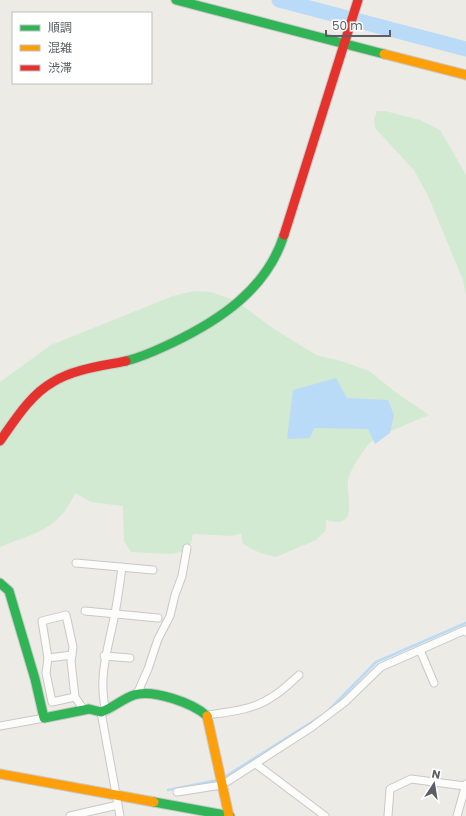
<svg xmlns="http://www.w3.org/2000/svg" width="466" height="816" font-family="Poppins,'Noto Sans JP',sans-serif">
<rect width="100%" height="100%" fill="#ecebe6"/>
<g fill="#d2ead1">
<polygon points="377,111 385,111 420,120 440,130 466,175 466,295 463,280 429,198 414,170 375,128 374,119"/>
<path d="M194 291 211 292 236 301 274 329 316 355 341 361 369 371 398 394 429 415C418 420 378 435 371 442 365 447 352 468 349 476 343 492 363 531 326 520V530L316 540 276 557 260 553 243 544 241 533 232 536 193 534 189 551 169 554 131 552 124 541 123 506 91 502 75 493C59 530 34 533 0 547V382L51 345 173 296Z"/>
</g>
<polygon fill="#badbf8" points="336,378 347,398 388,400 394,415 390,433 375,444 368,429 314,428 310,438 287,439 293,390"/>
<g fill="none" stroke-linecap="round" stroke-linejoin="round">
<g stroke="#badbf8" stroke-width="2.5">
<polyline points="223,778 326,713 376,662 466,623"/>
<polyline points="168,790 218,780"/>
</g>
<polyline stroke="#badbf8" stroke-width="15" points="279,0 466,49"/>
<g stroke="#c8c8c7" stroke-width="9">
<g id="street">
<polyline points="76,563 153,570"/>
<polyline points="85,611 158,618"/>
<polyline points="420,650 434,683"/>
<polyline points="104,656 130,658"/>
<polyline points="48,658 72,655"/>
<polyline points="137,694 148,669 158,639 170,616 175,595 182,576 187,548"/>
<polyline points="75,697 52,702 46,673 48,658 42,621 66,615 73,647 71,661 75,697 84,710"/>
<path d="M106 711C97 677 109 646 115 613 118 598 120 582 122 567"/>
<polyline points="101,712 120,816"/>
<path d="M207 715C229 712 253 710 272 697 282 691 290 683 299 675"/>
<polyline points="0,726 44,718"/>
<polyline points="256,764 325,816"/>
<polyline points="177,792 222,785 312,727 345,702 381,667 465,630 466,632"/>
<polyline points="70,816 118,805"/>
<polyline points="388,816 390,789 411,779 465,786"/>
<polyline points="457,816 466,784"/>
</g>
</g>
<g stroke="#c8c9c8" stroke-width="11">
<g id="fast">
<polyline points="176,0 384,54"/>
<path d="M126 361C143 357 157 350 172 343 220 320 267 289 284 235"/>
<path d="M0 583 9 591 35 679 44 718 89 709 101 712C113 708 122 699 134 695 153 689 193 703 207 716"/>
<polyline points="154,802 230,816"/>
</g>
</g>
<g stroke="#c8c9c8" stroke-width="11">
<g id="slow">
<polyline points="384,54 466,75"/>
<polyline points="207,716 229,816"/>
<polyline points="0,774 154,802"/>
</g>
</g>
<g stroke="#c8c9c8" stroke-width="11">
<g id="jam">
<polyline points="284,235 358,0"/>
<path d="M0 441C15 420 30 395 53 382 74 369 102 366 126 361"/>
</g>
</g>
<use href="#street" stroke="#fcfcfb" stroke-width="7"/>
<use href="#fast" stroke="#30b455" stroke-width="9"/>
<use href="#slow" stroke="#ff9f0a" stroke-width="9"/>
<use href="#jam" stroke="#e5322d" stroke-width="9"/>
</g>
<rect x="12" y="12" width="140" height="72" fill="#ffffff" stroke="#bdbfc1"/>
<rect x="20" y="25" width="20" height="6" fill="#30b455" stroke="#bdbfc1"/>
<text x="48" y="32" font-size="12" fill="#5b5f65">順調</text>
<rect x="20" y="45" width="20" height="6" fill="#ff9f0a" stroke="#bdbfc1"/>
<text x="48" y="52" font-size="12" fill="#5b5f65">混雑</text>
<rect x="20" y="65" width="20" height="6" fill="#e5322d" stroke="#bdbfc1"/>
<text x="48" y="72" font-size="12" fill="#5b5f65">渋滞</text>
<g transform="translate(434 784) rotate(12)" stroke="#ffffff" stroke-width="3" paint-order="stroke">
<path d="M0-3L7 15L0 10L-7 15Z" fill="#5b5f65"/>
<text y="-6" font-size="11" font-weight="bold" text-anchor="middle" fill="#5b5f65">N</text>
</g>
<path d="M326 30v6h64v-6" fill="none" stroke="#5b5f65" stroke-width="2"/>
<text x="332" y="30" font-size="12" fill="#5b5f65" stroke="#ffffff" stroke-width="3" paint-order="stroke">50 m</text>
</svg>
